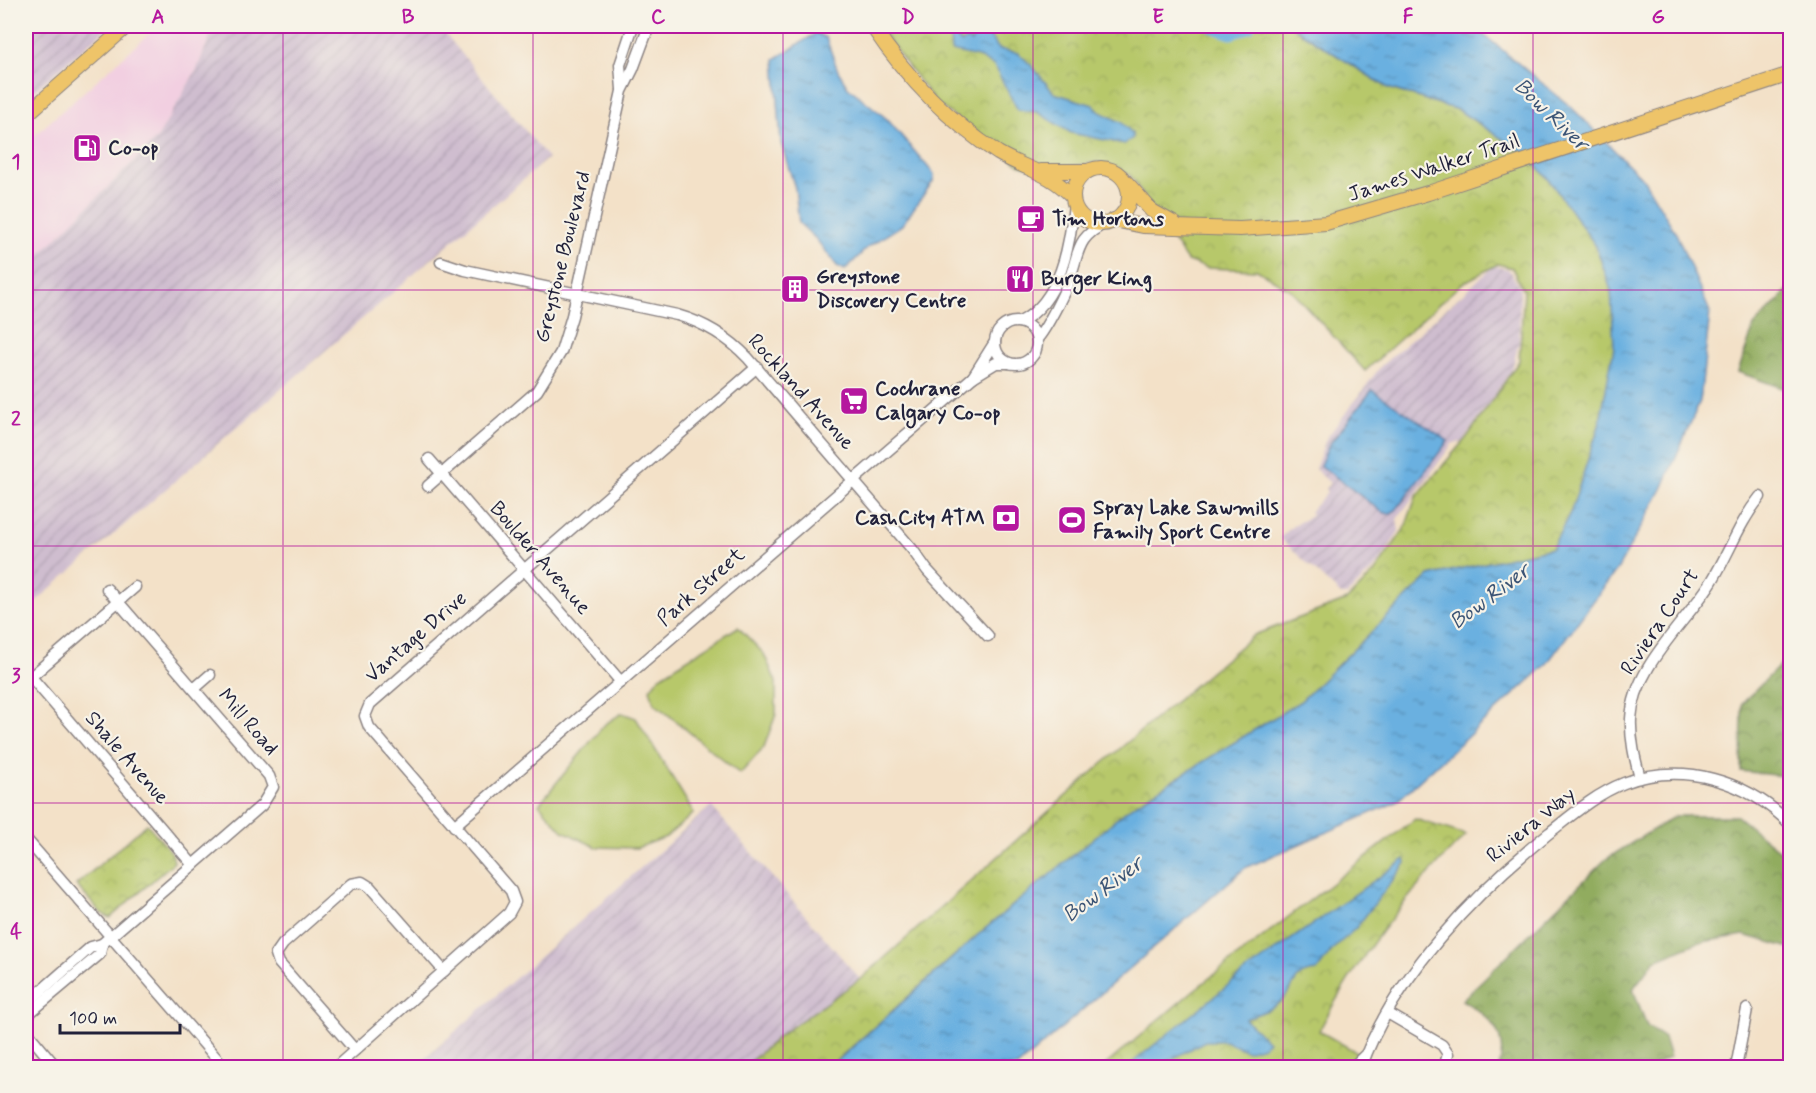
<svg xmlns="http://www.w3.org/2000/svg" width="1816" height="1093" font-family="Mynerve,sans-serif">
<defs>
<pattern id="industrial-furrows" width="10" height="10" patternUnits="userSpaceOnUse" patternTransform="scale(1.5)"><rect width="10" height="10" fill="#cfbdcf"/><path d="M-1 1l2-2M0 10L10 0M9 11l2-2" fill="none" stroke="#b1a2b3"/></pattern>
<pattern id="forest-crowns" width="20" height="18" patternUnits="userSpaceOnUse" patternTransform="scale(1.5)"><rect width="20" height="18" fill="#91ac5f"/><path d="M2 6a3 3 0 1 1 6 0M12 15a3 3 0 1 1 6 0" fill="none" stroke="#768c50"/></pattern>
<pattern id="park-crowns" width="20" height="18" patternUnits="userSpaceOnUse" patternTransform="scale(1.5)"><rect width="20" height="18" fill="#b7c86b"/><path d="M2 6a3 3 0 1 1 6 0M12 15a3 3 0 1 1 6 0" fill="none" stroke="#9dac5e"/></pattern>
<pattern id="water-ripples" width="26" height="14" patternUnits="userSpaceOnUse" patternTransform="scale(1.5)"><rect width="26" height="14" fill="#6ab0e0"/><path d="M2 4q2-2 4 0t4 0M15 11q2-2 4 0t4 0" fill="none" stroke="#578fb7"/></pattern>
</defs>
<rect width="100%" height="100%" fill="#f7f3e8"/>
<filter id="ink" filterUnits="userSpaceOnUse"><feTurbulence type="fractalNoise" baseFrequency=".0167" numOctaves="2"/><feDisplacementMap in="SourceGraphic" scale="12" xChannelSelector="R" yChannelSelector="G"/><feConvolveMatrix kernelMatrix="1 2 1 2 8 2 1 2 1" color-interpolation-filters="sRGB"/></filter>
<filter id="wash" filterUnits="userSpaceOnUse"><feTurbulence type="fractalNoise" baseFrequency=".008" numOctaves="4" result="noise"/><feDisplacementMap in="SourceGraphic" scale="24" xChannelSelector="R" yChannelSelector="G"/><feGaussianBlur stdDeviation="1.35" result="paint"/><feColorMatrix in="noise" values="0 0 0 0 0 0 0 0 0 0 0 0 0 0 0 0 0 1.4 0 .05"/><feComposite in="paint" operator="in"/></filter>
<g filter="url(#wash)">
<rect width="100%" height="100%" fill="#f3e1c8"/>
<polygon fill="#f2cfe1" points="158,26 214,26 197,69 158,137 26,268 26,143"/>
<g fill="url(#industrial-furrows)">
<polygon points="26,26 109,26 26,98"/>
<polygon points="214,26 439,26 548,158 26,610 26,268 158,137 197,69"/>
<polygon points="1494,266 1508,269 1520,287 1519,342 1512,369 1462,442 1453,443 1397,519 1399,531 1379,563 1347,595 1341,595 1280,538 1294,525 1313,515 1310,512 1327,492 1325,489 1330,483 1315,469 1326,439 1381,366"/>
<polygon points="711,806 860,979 779,1036 743,1067 414,1068"/>
</g>
<g fill="url(#forest-crowns)" stroke="#5a674d" stroke-width="1.5">
<polygon points="1790,288 1790,403 1785,389 1738,372 1754,326"/>
<polygon points="1790,655 1790,777 1741,771 1742,704"/>
<path d="M1675 816H1737L1790 859V948L1744 935 1696 943 1655 960 1633 989 1647 1026 1664 1038 1670 1057 1650 1067H1499C1509 1033 1489 1016 1462 1000L1606 859Z"/>
</g>
<g fill="url(#park-crowns)" stroke="#6c7553" stroke-width="1.5">
<polygon points="878,26 1291,26 1388,88 1458,110 1524,153 1547,177 1596,246 1611,290 1614,320 1615,347 1599,426 1571,511 1552,548 1429,576 1301,701 1132,806 980,933 829,1067 743,1068 779,1036 863,977 1102,764 1254,635 1347,600 1374,573 1405,528 1416,497 1467,437 1519,361 1524,292 1512,268 1498,264 1461,284 1365,371 1292,291 1257,270 1207,268 1187,261 1130,175 1098,162 1041,171 1020,165 935,102"/>
<path d="M1415 819 1466 835C1407 893 1357 958 1319 1031L1358 1053 1346 1067 1102 1068 1194 990Z"/>
<polygon points="147,824 172,853 174,862 110,918 101,913 76,885"/>
</g>
<g fill="#b7c86b" stroke="#6c7553" stroke-width="1.5">
<polygon points="738,627 764,654 776,682 776,714 764,747 740,774 654,703 650,689 659,677"/>
<polygon points="622,713 636,718 694,813 666,837 637,848 596,847 563,831 539,804 605,724"/>
</g>
<g fill="url(#water-ripples)" stroke="#46698e" stroke-width="1.5">
<polygon points="1291,26 1473,26 1571,107 1644,180 1676,233 1710,312 1700,401 1662,489 1618,568 1545,666 1396,802 1245,868 1017,1067 829,1068 980,933 1132,806 1301,701 1429,576 1552,548 1571,511 1599,426 1614,347 1611,290 1596,246 1547,177 1524,153 1458,110 1388,88"/>
<polygon points="816,33 826,38 838,71 848,87 887,119 934,174 934,180 902,225 868,247 845,270 837,266 816,239 799,223 795,188 781,143 775,59"/>
<polygon points="950,33 962,43 966,40 971,42 978,34 989,36 999,49 1018,53 1032,66 1054,93 1093,105 1100,112 1121,122 1132,133 1133,138 1124,144 1071,133 1037,112 1018,110 994,66 978,57 951,51"/>
<polygon points="1372,390 1448,441 1396,510 1389,514 1382,512 1320,465 1329,445"/>
<path d="M1405 859 1406 863 1356 928 1332 950 1317 971C1291 973 1297 986 1283 999 1274 1009 1257 1014 1245 1019L1268 1041 1263 1046 1247 1051 1225 1041H1205L1157 1067H1127L1242 974Z"/>
</g>
<g fill="none" stroke-linecap="round" stroke-linejoin="round">
<polyline stroke="#6ab0e0" stroke-width="2" points="950,26 950,33"/>
<polyline stroke="#6ab0e0" stroke-width="15" points="1214,26 1231,32 1248,26"/>
</g>
</g>
<g filter="url(#ink)">
<g fill="none" stroke-linecap="round" stroke-linejoin="round">
<g stroke="#8a8282" stroke-width="13">
<g id="minor">
<polyline points="622,89 620,65 633,26"/>
<path d="M441 262 465 270 677 315C705 323 728 337 748 358L912 549 927 570 988 636"/>
<path d="M1020 322C1061 301 1070 245 1074 204"/>
<circle cx="1016" cy="343" r="21"/>
<path d="M1037 339C1046 329 1064 294 1069 280 1080 252 1075 238 1106 223"/>
<polyline points="995,342 973,377 996,363 1009,363"/>
<polyline points="429,459 621,682"/>
<polyline points="428,486 537,391 561,352 572,316 622,91 633,69 649,26"/>
<polyline points="31,677 193,865"/>
<polyline points="26,681 135,587"/>
<polyline points="194,689 210,675"/>
<path d="M1640 778C1635 759 1630 739 1631 719 1634 666 1685 624 1712 581 1729 553 1739 523 1760 497"/>
<polyline points="454,826 973,377"/>
<polyline points="26,839 225,1068"/>
<polyline points="26,1004 91,947 102,944 262,805 273,787 269,776 107,589"/>
<polyline points="1389,1014 1442,1045 1448,1054 1444,1068"/>
<polyline points="26,1016 100,954 102,944"/>
<polyline points="26,1031 57,1068"/>
<polyline points="355,1050 279,963 276,954 283,944 351,884 362,882 370,887 444,971"/>
<polyline points="335,1068 509,913 515,902 511,891 369,727 365,716 370,704 757,367"/>
<polyline points="1352,1068 1365,1055"/>
<path d="M1361 1068C1393 977 1476 892 1549 833 1573 814 1596 794 1624 783 1683 761 1748 781 1790 824"/>
<polyline points="1736,1068 1747,1009"/>
</g>
</g>
<g stroke="#8a8282" stroke-width="16">
<g id="major">
<path d="M872 26C905 75 948 121 998 153 1027 170 1048 171 1073 197"/>
<polyline points="26,115 127,26"/>
<circle cx="1101" cy="196" r="28"/>
<polyline points="1041,171 1088,171"/>
<polyline points="1126,182 1152,211 1175,224"/>
<polyline points="1114,220 1143,226 1240,229 1326,223 1428,193 1790,74"/>
</g>
</g>
<use href="#minor" stroke="#fff" stroke-width="10"/>
<use href="#major" stroke="#eec469" stroke-width="14"/>
</g>
</g>
<path fill="none" stroke="#b5179e" stroke-width="1.5" stroke-opacity="0.55" d="M283 26V1068M533 26V1068M783 26V1068M1033 26V1068M1283 26V1068M1533 26V1068M26 290H1790M26 546H1790M26 803H1790"/>
<defs>
<g id="fuel-square" transform="scale(1.5)"><rect x="-9" y="-9" width="18" height="18" rx="4" fill="#b5179e" stroke="#f7f3e8"/><path d="M-5.5-6h7V0h2V4h1.3V-2.5L3-4.5l.8-.8L6-3V5H2.5V1h-1V6h-7ZM-4.2-4.7v3.2H.2V-4.7Z" fill="#fff"/></g>
<g id="cafe-square" transform="scale(1.5)"><rect x="-9" y="-9" width="18" height="18" rx="4" fill="#b5179e" stroke="#f7f3e8"/><path d="M-5.5-4.5H6V0H3Q3 3.5 0 3.5H-2.5Q-5.5 3.5-5.5 0ZM3-3.2v2h1.7v-2ZM-6 4.5H4V6H-6Z" fill="#fff"/></g>
<g id="restaurant-square" transform="scale(1.5)"><rect x="-9" y="-9" width="18" height="18" rx="4" fill="#b5179e" stroke="#f7f3e8"/><path d="M-5-6h1v4h1v-4h1v4h1v-4h1v5L-1.5 .5V6h-2V.5L-5-1ZM5-6V6H3V1.5H1.5Q1.5-4 5-6Z" fill="#fff"/></g>
<g id="building-square" transform="scale(1.5)"><rect x="-9" y="-9" width="18" height="18" rx="4" fill="#b5179e" stroke="#f7f3e8"/><path d="M-4-6H4V6H1V3H-1V6H-4ZM-2.5-4.3h1.7v1.8h-1.7ZM.8-4.3h1.7v1.8H.8ZM-2.5-1h1.7V.8h-1.7ZM.8-1h1.7V.8H.8Z" fill="#fff"/></g>
<g id="supermarket-square" transform="scale(1.5)"><rect x="-9" y="-9" width="18" height="18" rx="4" fill="#b5179e" stroke="#f7f3e8"/><path d="M-6-5.5h2.5l.6 2H6L4.5 2H-2.5L-4.4-4H-6ZM-1.5 3.2a1.3 1.3 0 1 0 .1 0ZM3 3.2a1.3 1.3 0 1 0 .1 0Z" fill="#fff"/></g>
<g id="bank-square" transform="scale(1.5)"><rect x="-9" y="-9" width="18" height="18" rx="4" fill="#b5179e" stroke="#f7f3e8"/><path d="M-6-4H6V4H-6ZM0-2.3a2.3 2.3 0 1 0 0 4.6a2.3 2.3 0 1 0 0-4.6Z" fill="#fff"/></g>
<g id="stadium-square" transform="scale(1.5)"><rect x="-9" y="-9" width="18" height="18" rx="4" fill="#b5179e" stroke="#f7f3e8"/><path d="M0-5a6.5 5 0 1 0 0 10a6.5 5 0 1 0 0-10ZM-3.5-1.8h7v3.6h-7Z" fill="#fff"/></g>
</defs>
<g fill-rule="evenodd">
<use href="#fuel-square" x="87" y="148"/>
<use href="#cafe-square" x="1031" y="219"/>
<use href="#restaurant-square" x="1020" y="279"/>
<use href="#building-square" x="795" y="289"/>
<use href="#supermarket-square" x="854" y="401"/>
<use href="#bank-square" x="1006" y="518"/>
<use href="#stadium-square" x="1072" y="520"/>
</g>
<g text-anchor="middle" dominant-baseline="central" stroke-width="4.5" stroke-linejoin="round" paint-order="stroke">
<g font-size="21" font-weight="bold" fill="#22223b" stroke="#f7f3e8" text-anchor="start">
<text x="108" y="148">Co-op</text>
<text x="1052" y="219">Tim Hortons</text>
<text x="816" y="277">Greystone<tspan x="816" dy="24">Discovery Centre</tspan></text>
<text x="1041" y="279">Burger King</text>
<text x="875" y="389">Cochrane<tspan x="875" dy="24">Calgary Co-op</tspan></text>
<text x="1093" y="508">Spray Lake Sawmills<tspan x="1093" dy="24">Family Sport Centre</tspan></text>
<text x="985" y="518" text-anchor="end">CashCity ATM</text>
</g>
<g font-size="21" fill="#22223b" stroke="#f7f3e8">
<text transform="translate(1434 168) rotate(-18)">James Walker Trail</text>
<text transform="translate(563 257) rotate(-76)">Greystone Boulevard</text>
<text transform="translate(801 392) rotate(48)">Rockland Avenue</text>
<text transform="translate(540 558) rotate(49)">Boulder Avenue</text>
<text transform="translate(701 587) rotate(-41)">Park Street</text>
<text transform="translate(1660 622) rotate(-56)">Riviera Court</text>
<text transform="translate(416 637) rotate(-41)">Vantage Drive</text>
<text transform="translate(248 722) rotate(49)">Mill Road</text>
<text transform="translate(127 758) rotate(49)">Shale Avenue</text>
<text transform="translate(1531 825) rotate(-39)">Riviera Way</text>
</g>
<g font-size="22" font-style="italic" fill="#3b5475" stroke="#f7f3e8">
<text transform="translate(1551 115) rotate(44)">Bow River</text>
<text transform="translate(1490 597) rotate(-37)">Bow River</text>
<text transform="translate(1103 890) rotate(-37)">Bow River</text>
</g>
</g>
<rect width="1816" height="1093" fill="none" stroke="#f7f3e8" stroke-width="66"/>
<path d="M60 1024v9h120v-9" fill="none" stroke="#22223b" stroke-width="3"/>
<text x="69" y="1024" font-size="18" fill="#22223b" stroke="#f7f3e8" stroke-width="4.5" paint-order="stroke">100 m</text>
<rect x="33" y="33" width="1750" height="1027" fill="none" stroke="#b5179e" stroke-width="2"/>
<g font-size="20" text-anchor="middle" font-weight="bold" fill="#b5179e">
<text x="158" y="23">A</text>
<text x="408" y="23">B</text>
<text x="658" y="23">C</text>
<text x="908" y="23">D</text>
<text x="1158" y="23">E</text>
<text x="1408" y="23">F</text>
<text x="1658" y="23">G</text>
<text x="16" y="168">1</text>
<text x="16" y="425">2</text>
<text x="16" y="682">3</text>
<text x="16" y="938">4</text>
</g>
</svg>
